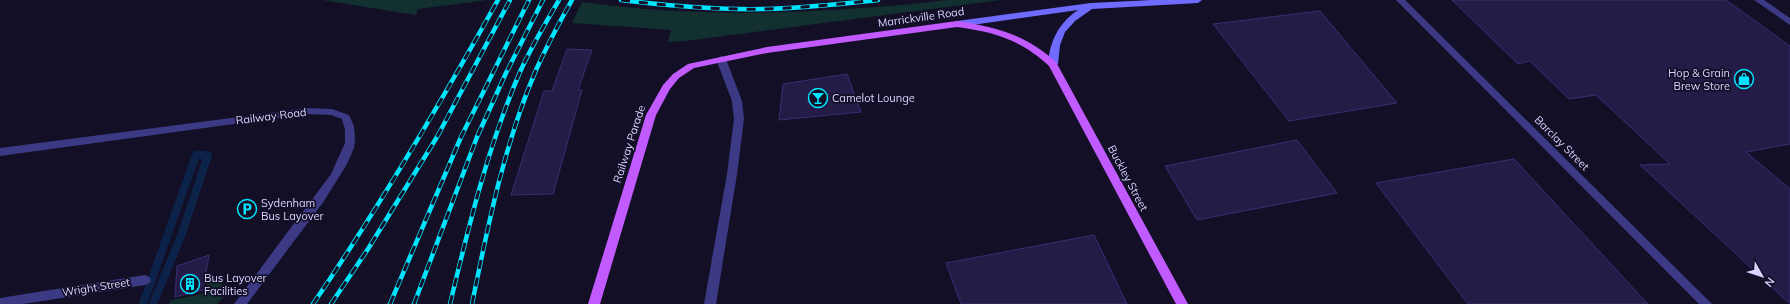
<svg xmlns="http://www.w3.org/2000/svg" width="1790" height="304" font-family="Mulish,sans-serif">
<rect width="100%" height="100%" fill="#130f26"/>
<g fill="#12302f">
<polygon points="322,0 488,0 418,9 416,15"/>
<path d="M945 0H1001L686 41 668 42 671 30 572 23 582 2C677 15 765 15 861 8 889 6 917 4 945 0Z"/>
<polygon points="217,275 225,290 222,299 217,304 169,304 171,300 202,294 206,287 205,277"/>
</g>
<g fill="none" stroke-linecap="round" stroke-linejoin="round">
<polyline stroke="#0c2248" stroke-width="8" points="143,304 196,155 208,155 181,236 153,304"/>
</g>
<g fill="#241b47" stroke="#3b2d73">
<polygon points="1452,0 1726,0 1790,46 1790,144 1746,152 1790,189 1790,304 1640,165 1670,164 1596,95 1569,99 1530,61 1518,64"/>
<polygon points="1320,11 1397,103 1289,121 1213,24"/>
<polygon points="567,49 592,50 578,90 582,90 553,194 511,195 544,91 552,91"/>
<polygon points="847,74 861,112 779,120 783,84"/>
<polygon points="1297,140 1337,193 1197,220 1165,166"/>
<polygon points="1514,159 1648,304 1468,304 1376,183"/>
<polygon points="1094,235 1127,304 961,304 946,263"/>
<polygon points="209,255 203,290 175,297 177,266"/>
</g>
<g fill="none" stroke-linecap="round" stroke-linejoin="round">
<g fill="#3d3a85" fill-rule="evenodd">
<polygon points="1396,0 1405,0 1712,304 1699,304"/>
<polygon points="1754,0 1764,0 1790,18 1790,25"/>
<polygon points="721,56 726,59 742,101 744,119 737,174 716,304 704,304 727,174 734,119 732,101 716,59"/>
<polygon points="307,108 332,109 349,115 354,126 355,139 354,148 347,164 324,201 247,304 234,304 331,174 345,143 345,130 342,119 331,115 307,114 0,156 0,148"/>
<polygon points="145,275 149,277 151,280 149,283 145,285 23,304 0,304 0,298"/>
</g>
<path fill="#6f6bff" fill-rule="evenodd" d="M1152 0H1202L1198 3 1092 9 1075 21 1065 32 1060 45 1058 64 1053 67 1048 64C1050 40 1059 23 1078 10L957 27 953 24 957 21 1091 3Z"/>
<path fill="#c25bff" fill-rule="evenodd" d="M957 21C997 27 1026 35 1056 62L1188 304H1176L1049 66C1021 40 995 32 957 27L767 53 694 68 679 78 670 89 656 115 600 304H588L646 115 663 85 673 74 688 64 767 47Z"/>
<g stroke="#00e5ff" stroke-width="4.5">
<g id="rail">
<path d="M621 0C669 6 717 10 765 9 803 8 840 4 878 0"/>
<path d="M313 304C380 206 440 104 498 0"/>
<polyline points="331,304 368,249 437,137 510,0"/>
<polyline points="390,304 461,137 529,0"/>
<polyline points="414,304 477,137 506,73 543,0"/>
<path d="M450 304C469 225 488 146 520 72 531 47 545 24 559 0"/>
<path d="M472 304C488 225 504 145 536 70 547 46 559 23 572 0"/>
</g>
</g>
<use href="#rail" stroke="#130f26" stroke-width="3" stroke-dasharray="9" stroke-linecap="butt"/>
</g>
<defs>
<g id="shop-ring" transform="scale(1)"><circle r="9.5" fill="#130f26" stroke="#00e5ff" stroke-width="1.5"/><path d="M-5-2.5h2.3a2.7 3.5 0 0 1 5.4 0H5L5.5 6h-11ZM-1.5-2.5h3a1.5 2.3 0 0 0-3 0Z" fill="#00e5ff"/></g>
<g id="bar-ring" transform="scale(1)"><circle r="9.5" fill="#130f26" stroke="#00e5ff" stroke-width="1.5"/><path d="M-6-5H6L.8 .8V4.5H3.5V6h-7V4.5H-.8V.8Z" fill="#00e5ff"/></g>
<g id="parking-ring" transform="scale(1)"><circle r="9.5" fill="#130f26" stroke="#00e5ff" stroke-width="1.5"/><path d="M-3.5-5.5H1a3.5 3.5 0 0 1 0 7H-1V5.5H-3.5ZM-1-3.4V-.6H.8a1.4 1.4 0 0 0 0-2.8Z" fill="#00e5ff"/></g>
<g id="building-ring" transform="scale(1)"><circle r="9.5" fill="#130f26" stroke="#00e5ff" stroke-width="1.5"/><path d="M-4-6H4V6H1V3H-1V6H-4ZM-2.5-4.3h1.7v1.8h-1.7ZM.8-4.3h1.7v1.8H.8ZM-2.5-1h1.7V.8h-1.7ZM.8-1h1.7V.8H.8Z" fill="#00e5ff"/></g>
</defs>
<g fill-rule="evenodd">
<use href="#shop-ring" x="1744" y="79"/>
<use href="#bar-ring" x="818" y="98"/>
<use href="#parking-ring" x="247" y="209"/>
<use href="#building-ring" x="190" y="284"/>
</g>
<g text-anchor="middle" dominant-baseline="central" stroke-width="3.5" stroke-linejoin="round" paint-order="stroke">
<g font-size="11" fill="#d9d4ff" stroke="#130f26">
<text transform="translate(921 17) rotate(-8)">Marrickville Road</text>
<text transform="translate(271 116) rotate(-7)">Railway Road</text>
<text transform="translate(1562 143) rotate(45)">Barclay Street</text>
<text transform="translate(629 144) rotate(-72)">Railway Parade</text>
<text transform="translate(1128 178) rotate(62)">Buckley Street</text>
<text transform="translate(96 287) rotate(-9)">Wright Street</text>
</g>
<g font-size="11" fill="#d9d4ff" stroke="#130f26" text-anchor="start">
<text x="1730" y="73" text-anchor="end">Hop &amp; Grain<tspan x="1730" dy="13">Brew Store</tspan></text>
<text x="832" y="98">Camelot Lounge</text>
<text x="261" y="203">Sydenham<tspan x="261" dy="13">Bus Layover</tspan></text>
<text x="204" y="278">Bus Layover<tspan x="204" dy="13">Facilities</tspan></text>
</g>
</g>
<g transform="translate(1762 276) rotate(129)" stroke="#130f26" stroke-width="3" paint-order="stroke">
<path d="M0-3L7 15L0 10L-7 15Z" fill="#d9d4ff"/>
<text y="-6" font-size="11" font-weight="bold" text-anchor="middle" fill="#d9d4ff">N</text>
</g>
</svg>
